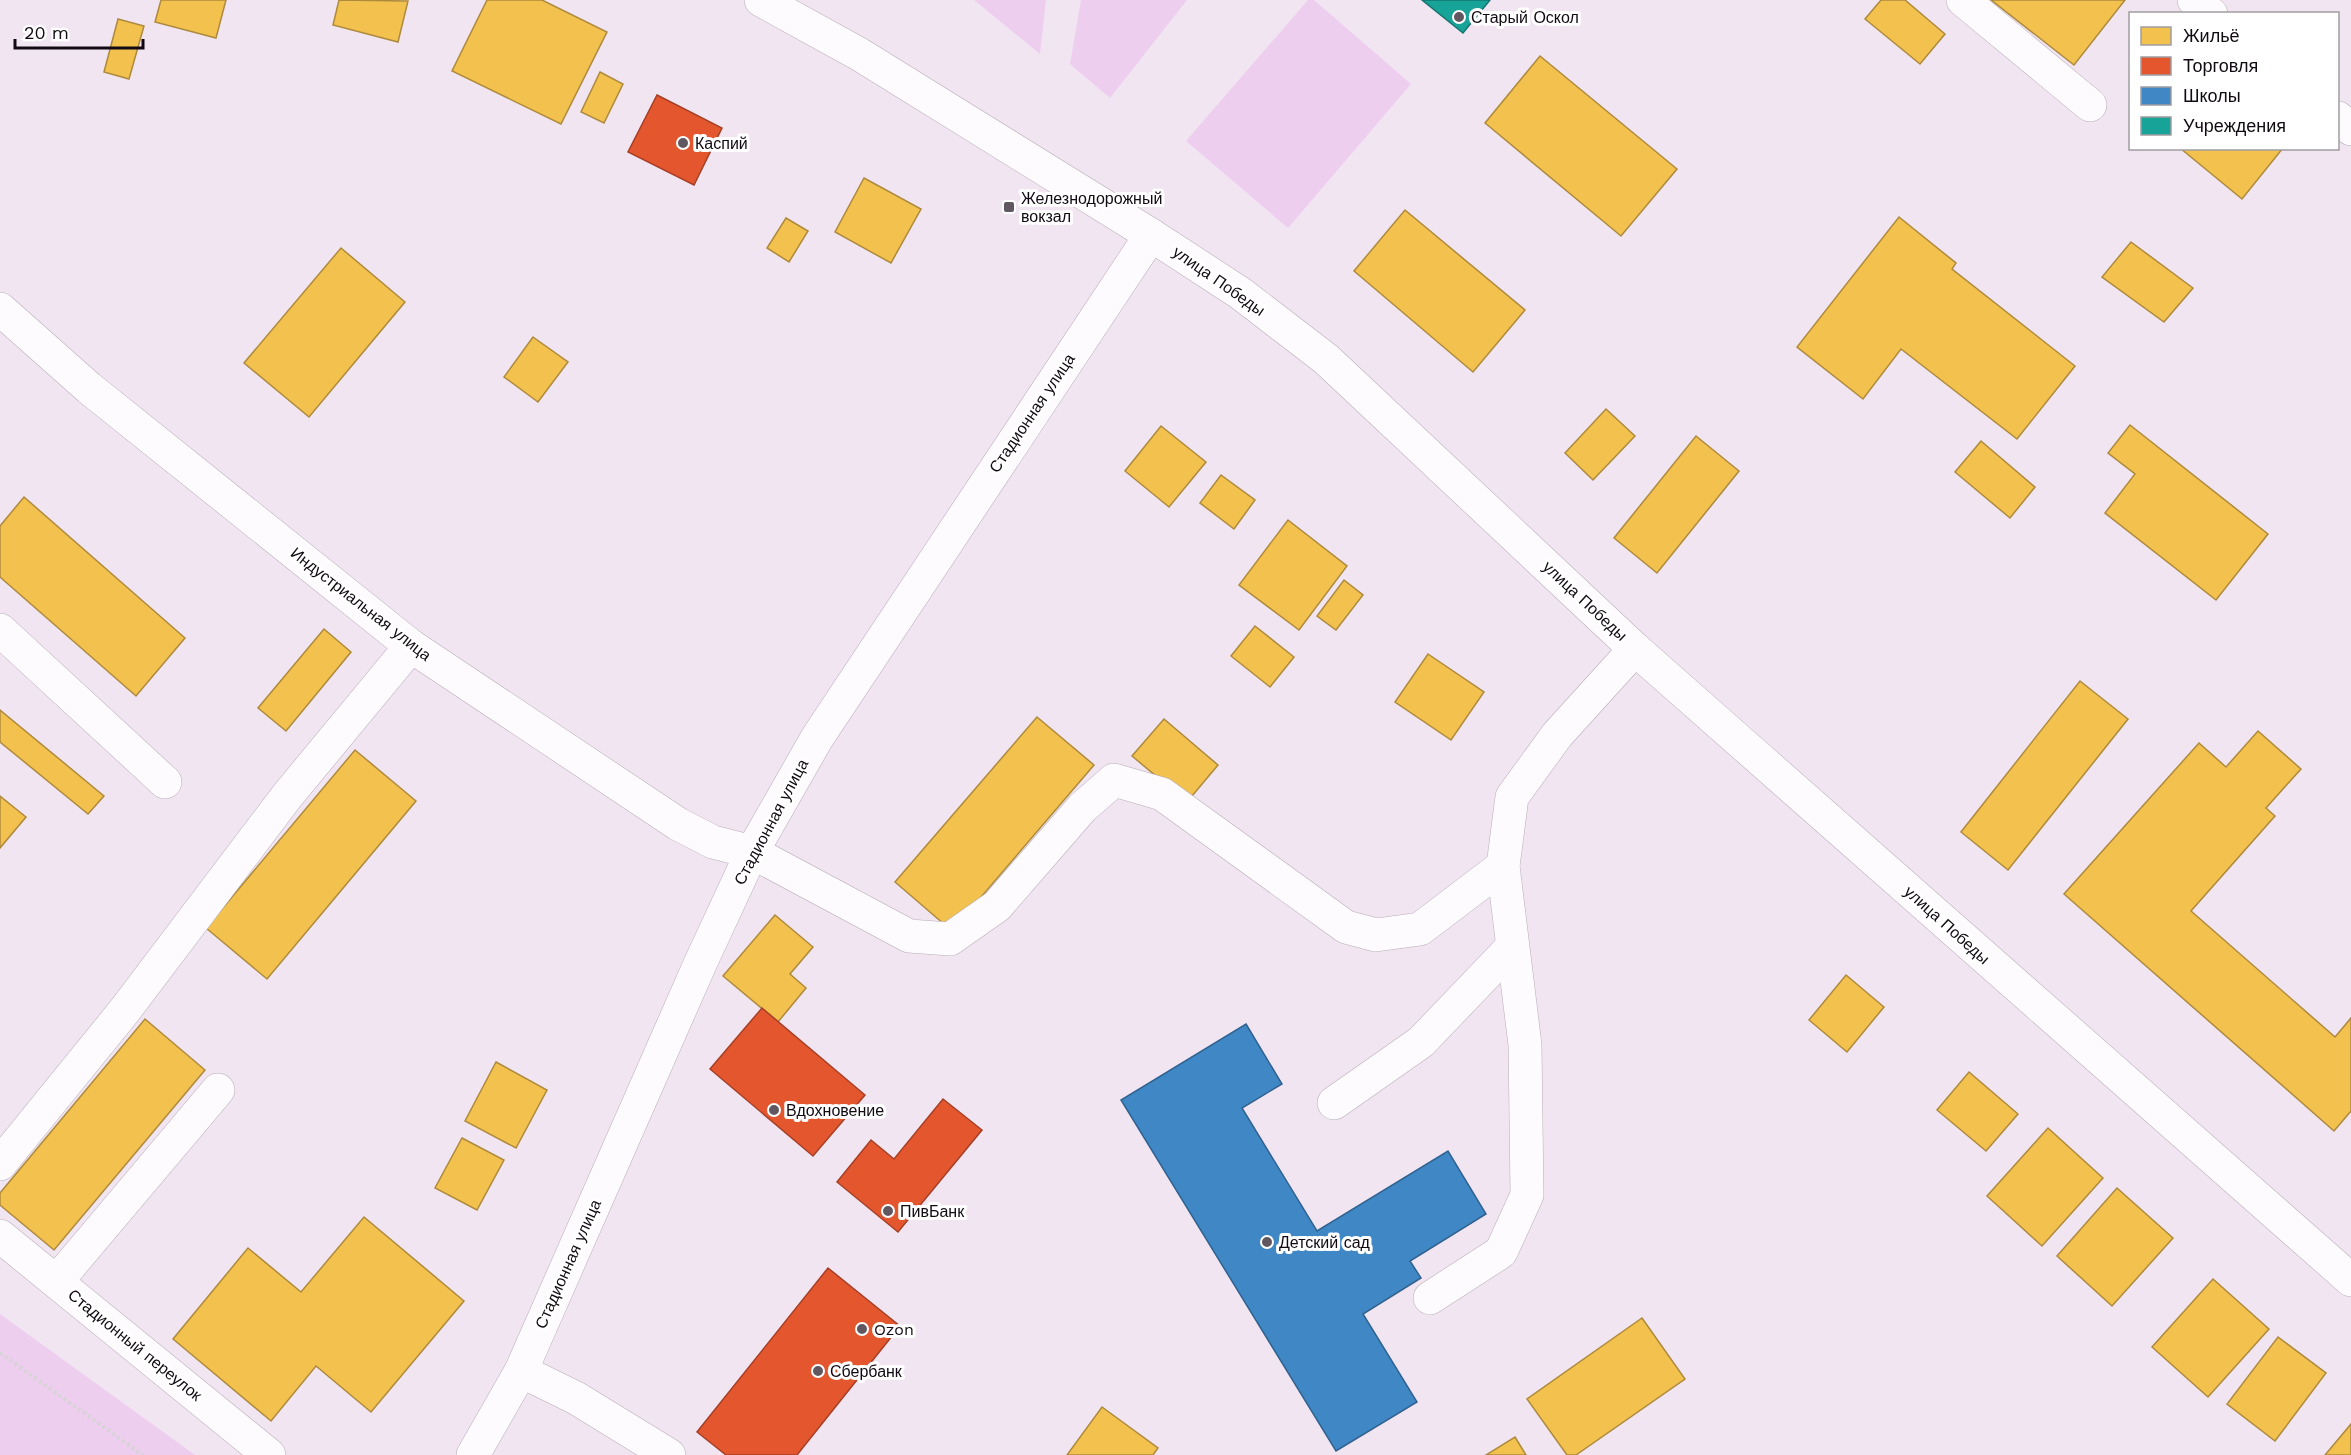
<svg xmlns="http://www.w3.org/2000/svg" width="2351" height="1455" font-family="'Work Sans',sans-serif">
<rect width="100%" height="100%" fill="#f2e5f2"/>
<g fill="#eeceef">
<polygon points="974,0 1046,0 1040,54"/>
<polygon points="1081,0 1187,0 1110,98 1070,64"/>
<polygon points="1308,0 1314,0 1411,84 1288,228 1186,141"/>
<polygon points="0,1313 0,1314 195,1455 0,1455"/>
</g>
<g fill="#f2c14e" stroke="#ae8a3c" stroke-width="1.5">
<polygon points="161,0 226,0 216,38 155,22"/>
<polygon points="339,0 408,1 398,42 333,25"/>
<polygon points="487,0 542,0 607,32 561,124 452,71"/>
<polygon points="1881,0 1905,0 1945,34 1920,64 1865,19"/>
<polygon points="1991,0 2125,0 2074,65"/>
<polygon points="118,19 144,26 129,79 104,72"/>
<polygon points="1540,56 1677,169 1621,236 1485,123"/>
<polygon points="600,72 623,84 604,123 581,112"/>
<polygon points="2180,148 2283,148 2242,199"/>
<polygon points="864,178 921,209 891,263 835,232"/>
<polygon points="1405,210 1525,310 1473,372 1354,271"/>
<polygon points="1899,217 1956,263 1952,269 2075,366 2017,439 1901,349 1863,399 1797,347"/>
<polygon points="786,218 808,231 789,262 767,248"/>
<polygon points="2131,242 2193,288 2164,322 2102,277"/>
<polygon points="341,248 405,302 309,417 244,363"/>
<polygon points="533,337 568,362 538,402 504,377"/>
<polygon points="1606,409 1635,436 1593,480 1565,453"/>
<polygon points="2130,425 2268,534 2216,600 2105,513 2135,474 2108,453"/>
<polygon points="1161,426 1206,462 1169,507 1125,471"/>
<polygon points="1696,436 1739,471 1657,573 1614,538"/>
<polygon points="1981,441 2035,487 2010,518 1955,472"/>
<polygon points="1221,475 1255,500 1234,529 1200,503"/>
<polygon points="24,497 185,638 136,696 0,577 0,526"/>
<polygon points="1288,520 1347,566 1299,630 1239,585"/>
<polygon points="1344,580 1363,595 1336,630 1317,616"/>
<polygon points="1255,626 1294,657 1270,687 1231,656"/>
<polygon points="324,629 351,652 286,731 258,708"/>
<polygon points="1428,654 1484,692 1451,740 1395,702"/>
<polygon points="2080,681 2128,719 2008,870 1961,832"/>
<polygon points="0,710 104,796 88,814 0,742"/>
<polygon points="1037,717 1094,765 952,931 895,882"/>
<polygon points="1164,719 1218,765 1187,802 1132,756"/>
<polygon points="2258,731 2301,769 2266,808 2275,816 2191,911 2335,1037 2351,1018 2351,1111 2334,1131 2064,894 2199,743 2226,767"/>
<polygon points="355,750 416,801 267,979 206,928"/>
<polygon points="0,796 26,817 0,848"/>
<polygon points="775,915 813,947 790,974 806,988 778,1022 723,976"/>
<polygon points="1846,975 1884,1007 1847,1052 1809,1020"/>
<polygon points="145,1019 205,1070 54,1250 0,1205 0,1193"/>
<polygon points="496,1062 547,1090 516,1148 465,1121"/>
<polygon points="1969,1072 2018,1114 1986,1151 1937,1110"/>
<polygon points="2048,1128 2103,1178 2042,1246 1987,1196"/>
<polygon points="462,1138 504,1160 477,1210 435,1188"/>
<polygon points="2117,1188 2173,1238 2112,1306 2057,1256"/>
<polygon points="364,1217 464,1301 371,1412 316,1366 271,1421 173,1339 248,1248 301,1292"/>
<polygon points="2213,1279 2269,1329 2208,1397 2152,1347"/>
<polygon points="1642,1318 1685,1379 1576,1455 1567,1455 1527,1399"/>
<polygon points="2278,1337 2326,1373 2275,1441 2227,1404"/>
<polygon points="1102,1407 1158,1448 1153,1455 1067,1455"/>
<polygon points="2351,1424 2351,1455 2325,1455"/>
<polygon points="1515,1437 1526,1455 1486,1455"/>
</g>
<g fill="#e4572e" stroke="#a54026" stroke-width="1.5">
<polygon points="657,95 722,128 694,185 628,152"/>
<polygon points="762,1008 865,1095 813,1156 710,1069"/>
<polygon points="943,1099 982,1130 898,1232 837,1182 871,1140 894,1159"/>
<polygon points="828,1268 900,1326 797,1455 726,1455 697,1432"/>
</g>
<polygon fill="#3f88c5" stroke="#31628f" stroke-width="1.5" points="1246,1024 1282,1084 1242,1108 1317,1231 1448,1151 1486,1214 1410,1261 1421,1278 1363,1314 1417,1402 1336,1451 1121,1100"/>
<polygon fill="#17a398" stroke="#157570" stroke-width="1.5" points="1422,0 1490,0 1463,33"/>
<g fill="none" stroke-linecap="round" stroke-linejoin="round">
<g stroke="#b7adb7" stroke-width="34">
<g id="minor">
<polyline points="761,0 859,54 1151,235 1240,293 1326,359 1635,649 2351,1280"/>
<polyline points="1963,0 2090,105"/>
<polyline points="2194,0 2211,14"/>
<polyline points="2338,118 2351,129"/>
<polyline points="0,309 89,388 411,646 678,824 713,842 752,852 909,936 950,939 997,906 1082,808 1114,780 1162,794 1346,927 1376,935 1420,929 1503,866"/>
<polyline points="0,630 165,782"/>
<polyline points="1334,1103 1421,1042 1512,947"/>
<polyline points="0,1164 125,1010 287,796 411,646"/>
<polyline points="0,1236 269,1455"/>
<polyline points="57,1281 218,1090"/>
<polyline points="1430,1298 1501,1252 1527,1195 1525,1045 1503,866 1512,797 1557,735 1635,649"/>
<polyline points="521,1371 576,1398 669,1455"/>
<polyline points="473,1455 521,1371 700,964 752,852 817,738 1151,235"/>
</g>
</g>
<polyline stroke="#d7d3d7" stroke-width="4" stroke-dasharray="3 3" stroke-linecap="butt" points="0,1353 143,1455"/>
<use href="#minor" stroke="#fdfbfd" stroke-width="33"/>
</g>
<g fill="#605760" stroke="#fff" stroke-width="2">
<circle cx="1459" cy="17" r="6"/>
<circle cx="683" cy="143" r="6"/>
<rect x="1003" y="201" width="12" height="12" rx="3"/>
<circle cx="774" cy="1110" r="6"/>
<circle cx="888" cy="1211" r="6"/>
<circle cx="1267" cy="1242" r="6"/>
<circle cx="862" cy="1329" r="6"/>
<circle cx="818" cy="1371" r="6"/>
</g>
<g text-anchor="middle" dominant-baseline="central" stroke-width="6" stroke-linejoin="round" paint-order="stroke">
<g font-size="16" fill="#110a12" stroke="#fff" text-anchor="start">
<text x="1471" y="17">Старый Оскол</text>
<text x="695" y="143">Каспий</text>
<text x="1021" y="198">Железнодорожный<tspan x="1021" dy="18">вокзал</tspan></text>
<text x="786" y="1110">Вдохновение</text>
<text x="900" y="1211">ПивБанк</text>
<text x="1279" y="1242">Детский сад</text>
<text x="874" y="1329">Ozon</text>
<text x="830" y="1371">Сбербанк</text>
</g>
<g font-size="16" fill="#110a12" stroke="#fff">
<text transform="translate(1219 281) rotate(35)">улица Победы</text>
<text transform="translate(1032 413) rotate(-56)">Стадионная улица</text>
<text transform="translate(1585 601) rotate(43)">улица Победы</text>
<text transform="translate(361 604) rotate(38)">Индустриальная улица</text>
<text transform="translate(771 822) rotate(-62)">Стадионная улица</text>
<text transform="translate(1947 925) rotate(42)">улица Победы</text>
<text transform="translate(568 1264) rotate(-66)">Стадионная улица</text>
<text transform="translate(135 1345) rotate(39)">Стадионный переулок</text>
</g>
</g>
<rect x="2129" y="12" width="210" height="138" fill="#ffffff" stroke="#a09da0" stroke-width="1.5"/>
<rect x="2141" y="27" width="30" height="18" fill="#f2c14e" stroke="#a09da0" stroke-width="1.5"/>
<text x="2183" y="42" font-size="18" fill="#110a12">Жильё</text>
<rect x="2141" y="57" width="30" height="18" fill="#e4572e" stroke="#a09da0" stroke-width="1.5"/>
<text x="2183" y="72" font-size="18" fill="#110a12">Торговля</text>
<rect x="2141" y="87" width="30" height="18" fill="#3f88c5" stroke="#a09da0" stroke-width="1.5"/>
<text x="2183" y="102" font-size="18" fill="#110a12">Школы</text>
<rect x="2141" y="117" width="30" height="18" fill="#17a398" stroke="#a09da0" stroke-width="1.5"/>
<text x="2183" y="132" font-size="18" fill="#110a12">Учреждения</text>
<path d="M15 39v9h128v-9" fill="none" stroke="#110a12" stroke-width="3"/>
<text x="24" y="39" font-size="18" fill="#110a12" stroke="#ffffff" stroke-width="4.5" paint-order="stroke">20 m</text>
</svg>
